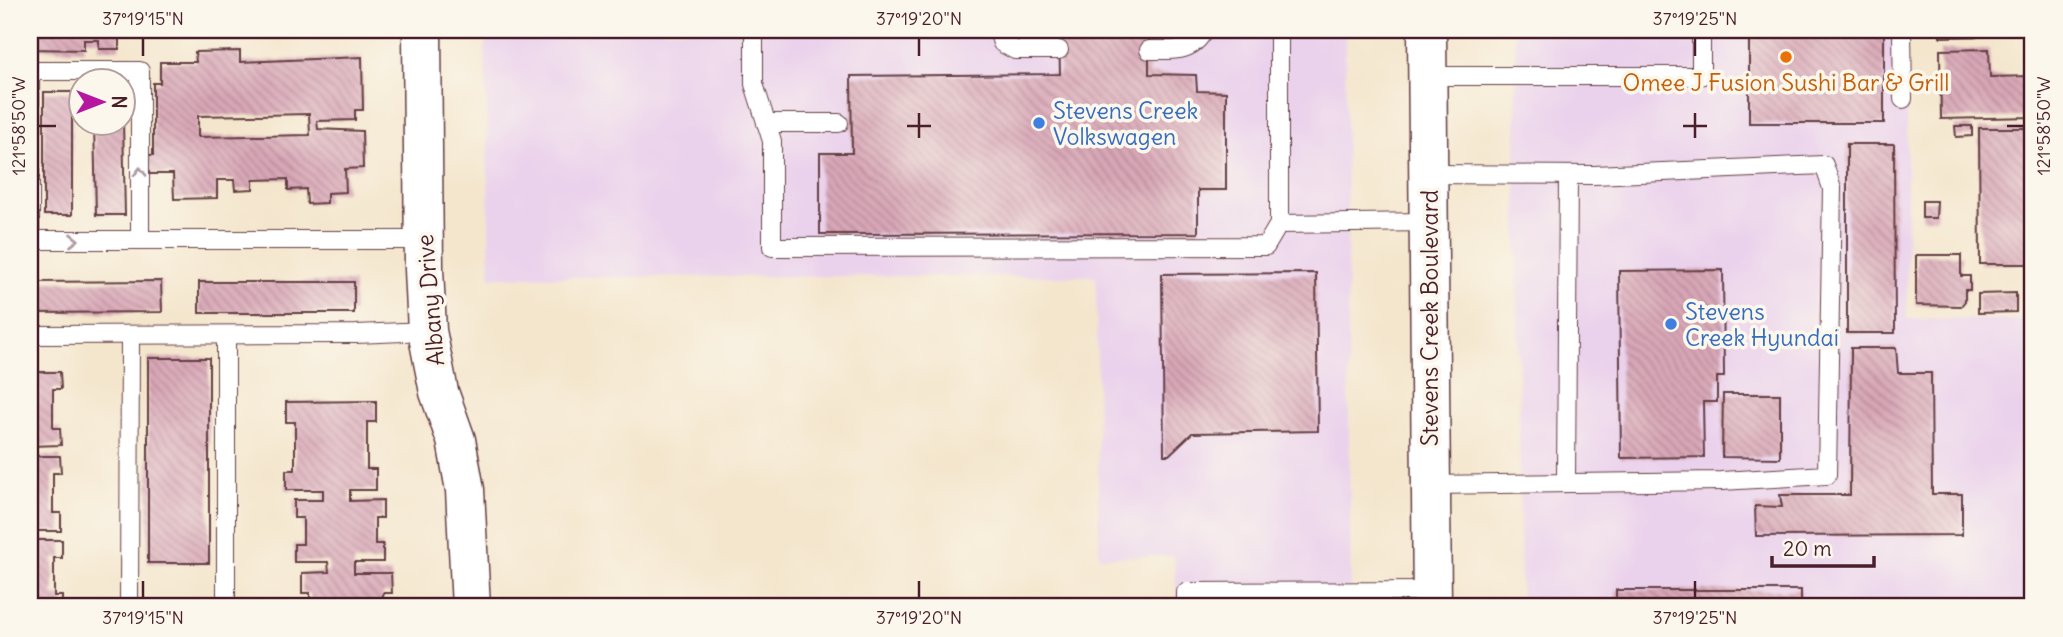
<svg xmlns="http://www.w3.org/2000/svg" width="2063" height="637" font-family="Delius,sans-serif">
<defs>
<pattern id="building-back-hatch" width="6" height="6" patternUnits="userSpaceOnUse" patternTransform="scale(1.75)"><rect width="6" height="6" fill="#d9a7b7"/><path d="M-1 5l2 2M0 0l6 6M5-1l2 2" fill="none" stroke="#b28795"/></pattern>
</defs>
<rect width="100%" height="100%" fill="#fbf7ec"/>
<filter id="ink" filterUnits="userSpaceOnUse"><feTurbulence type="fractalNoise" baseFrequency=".0143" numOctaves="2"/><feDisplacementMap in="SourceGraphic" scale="14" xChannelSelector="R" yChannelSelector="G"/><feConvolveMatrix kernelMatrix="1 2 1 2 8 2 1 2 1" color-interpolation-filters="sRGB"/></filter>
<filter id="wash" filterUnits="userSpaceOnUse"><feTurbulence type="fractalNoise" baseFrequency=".00686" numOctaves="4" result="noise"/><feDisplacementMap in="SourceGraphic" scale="28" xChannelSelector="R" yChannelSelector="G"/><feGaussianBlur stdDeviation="1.57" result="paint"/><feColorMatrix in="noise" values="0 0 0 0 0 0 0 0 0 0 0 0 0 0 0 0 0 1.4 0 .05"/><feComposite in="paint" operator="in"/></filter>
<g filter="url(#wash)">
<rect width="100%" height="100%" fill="#f4e6cd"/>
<g fill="#ead1ec">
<polygon points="485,30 1345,30 1351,607 1177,607 1174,556 1099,557 1096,276 490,277"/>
<polygon points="1515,30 1907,30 1907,319 2033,320 2033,607 1521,607"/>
</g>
<g id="blocks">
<g fill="url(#building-back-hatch)" fill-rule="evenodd">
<polygon points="30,30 119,30 119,49 99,49 99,40 84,40 84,50 30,49"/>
<rect x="1749" y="30" width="135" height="93"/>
<polygon points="1940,30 1990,30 1990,36 1940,37"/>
<polygon points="1059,32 1149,32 1149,74 1196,75 1197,91 1226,92 1226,190 1198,190 1198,233 820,234 820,153 852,153 851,76 1060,74"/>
<polygon points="1989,49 1990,77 2033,76 2033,117 1941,119 1940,50"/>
<path d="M240 51V62L362 57 363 110H355V120L317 121 318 129 362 131 363 168 345 169 346 192 327 193V203L307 204 306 189 288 190V179L253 180V189L235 190 234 180H217V198L174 199 173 174H148L147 155H153V83H160V62H196L195 52ZM309 114 310 135 198 137V116Z"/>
<rect x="44" y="92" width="28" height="123"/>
<polygon points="94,122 123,122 125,215 96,215"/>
<polygon points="1955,126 1972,126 1972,136 1956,137"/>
<polygon points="1979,128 2033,128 2033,264 1980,264"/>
<polygon points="1847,144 1894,144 1895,333 1847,333"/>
<polygon points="1922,201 1937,201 1936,218 1922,218"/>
<polygon points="1916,255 1961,255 1961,276 1970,276 1970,290 1965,290 1965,301 1961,306 1916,305"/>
<polygon points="1723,270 1724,377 1717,377 1717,402 1703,402 1704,457 1621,458 1619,271"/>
<polygon points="1316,273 1318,431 1192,433 1169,455 1164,455 1162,274"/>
<polygon points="161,281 162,312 30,313 30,282"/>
<rect x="199" y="282" width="155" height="31"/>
<polygon points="2016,293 2016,312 1978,313 1978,294"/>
<polygon points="1851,348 1896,348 1898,373 1931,373 1932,494 1962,494 1962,535 1756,536 1755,506 1782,507 1780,495 1850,495"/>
<rect x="148" y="358" width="61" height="205"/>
<polygon points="30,372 60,372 61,389 53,389 53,428 60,428 61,445 30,446"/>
<polygon points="1723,394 1780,394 1780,458 1722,457"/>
<polygon points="376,401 376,422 367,422 367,469 376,469 376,490 350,490 350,501 383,500 383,518 375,518 375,544 383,544 383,562 354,562 354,573 391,573 392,593 383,593 383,607 310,607 310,593 302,593 302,573 329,572 328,562 294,562 294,544 303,544 303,518 294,518 294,500 323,500 323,490 286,490 286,470 295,470 295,422 286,422 286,402"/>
<polygon points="30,456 60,456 61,473 53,473 53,513 61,513 61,531 30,531"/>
<polygon points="30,540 62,540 62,558 54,558 54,596 62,596 62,607 30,607"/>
<rect x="1616" y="590" width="185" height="17"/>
</g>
</g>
</g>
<g filter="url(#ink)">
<use href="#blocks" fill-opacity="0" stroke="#643d43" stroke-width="2"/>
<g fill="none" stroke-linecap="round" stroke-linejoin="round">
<g stroke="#643d43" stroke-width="20">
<g id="lane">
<polyline points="754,30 754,84 772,141 772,247 1266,246 1279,224"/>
<polyline points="998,30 1002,43 1015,50 1059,50"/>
<polyline points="1279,30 1279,224 1428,222"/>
<polyline points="1902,30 1903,99"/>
<path d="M1149 50C1173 50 1192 53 1204 30"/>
<polyline points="1428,76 1701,76 1701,30"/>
<polyline points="766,123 839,123"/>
<polyline points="1428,174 1594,175 1824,165 1832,188 1827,475 1721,481 1431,485"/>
<polyline points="140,240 140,71 30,71 30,240 424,240"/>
<polyline points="30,335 356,334 427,331"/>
<polyline points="1566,483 1568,175"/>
<polyline points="129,607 130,335"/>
<polyline points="226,607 226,335"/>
<polyline points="1186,607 1186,592 1432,591"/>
</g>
</g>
<g stroke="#643d43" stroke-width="41">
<polyline id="secondary" points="422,30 424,269 427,331 439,392 456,440 465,490 471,607"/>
</g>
<g stroke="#643d43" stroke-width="41">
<polyline id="primary" points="1427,30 1432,607"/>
</g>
<use href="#lane" stroke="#fff" stroke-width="18"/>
<use href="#secondary" stroke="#fff" stroke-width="38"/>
<use href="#primary" stroke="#fff" stroke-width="38"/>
</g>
<defs><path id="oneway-chevron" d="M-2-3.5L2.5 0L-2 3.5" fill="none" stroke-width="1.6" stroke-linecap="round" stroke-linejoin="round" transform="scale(1.75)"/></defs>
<g stroke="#ae9aa0">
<use href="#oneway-chevron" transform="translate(140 172) rotate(-90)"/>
<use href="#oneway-chevron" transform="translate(74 240)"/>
</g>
</g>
<path fill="none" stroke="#4a1f2b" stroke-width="2.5" d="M143 38V56M919 38V56M1695 38V56M919 113V138M1695 113V138M38 126H56M907 126H931M1683 126H1707M2007 126H2024M143 581V598M919 581V598M1695 581V598"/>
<circle fill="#e8710a" stroke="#fbf7ec" stroke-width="2.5" cx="1786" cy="57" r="7"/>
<g fill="#3f7fe0" stroke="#fbf7ec" stroke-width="2.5">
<circle cx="1039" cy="123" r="7"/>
<circle cx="1671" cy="324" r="7"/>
</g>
<g text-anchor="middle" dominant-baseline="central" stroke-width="7" stroke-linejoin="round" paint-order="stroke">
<g font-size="23" fill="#c56008" stroke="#fbf7ec">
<text x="1786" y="82">Omee J Fusion Sushi Bar &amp; Grill</text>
</g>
<g font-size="23" fill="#366cbe" stroke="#fbf7ec" text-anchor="start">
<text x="1053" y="110">Stevens Creek<tspan x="1053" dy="26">Volkswagen</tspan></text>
<text x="1685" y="311">Stevens<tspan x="1685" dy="26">Creek Hyundai</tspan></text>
</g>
<g font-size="23" fill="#4a1f2b" stroke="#fbf7ec">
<text transform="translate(430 300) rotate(-95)">Albany Drive</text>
<text transform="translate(1429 318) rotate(-90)">Stevens Creek Boulevard</text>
</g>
</g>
<rect width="2063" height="637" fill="none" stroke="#fbf7ec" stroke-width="77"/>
<g transform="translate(102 102) rotate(90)"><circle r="33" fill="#fbf7ec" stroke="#b4a19f" stroke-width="2"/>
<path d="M0-5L12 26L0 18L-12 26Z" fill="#b5179e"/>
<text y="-10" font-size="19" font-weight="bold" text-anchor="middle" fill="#4a1f2b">N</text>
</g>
<path d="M1772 556v10h102v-10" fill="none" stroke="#4a1f2b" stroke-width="3.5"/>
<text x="1783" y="556" font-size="21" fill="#4a1f2b" stroke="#fbf7ec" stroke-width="5" paint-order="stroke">20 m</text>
<rect x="38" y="38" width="1986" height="560" fill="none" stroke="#4a1f2b" stroke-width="2.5"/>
<g font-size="18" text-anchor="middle" fill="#4a1f2b">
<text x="143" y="25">37°19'15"N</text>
<text x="919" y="25">37°19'20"N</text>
<text x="1695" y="25">37°19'25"N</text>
<text transform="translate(2044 126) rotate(-90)" y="6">121°58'50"W</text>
<text transform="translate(19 126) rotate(-90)" y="6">121°58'50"W</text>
<text x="143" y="624">37°19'15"N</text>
<text x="919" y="624">37°19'20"N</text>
<text x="1695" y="624">37°19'25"N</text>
</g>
</svg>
